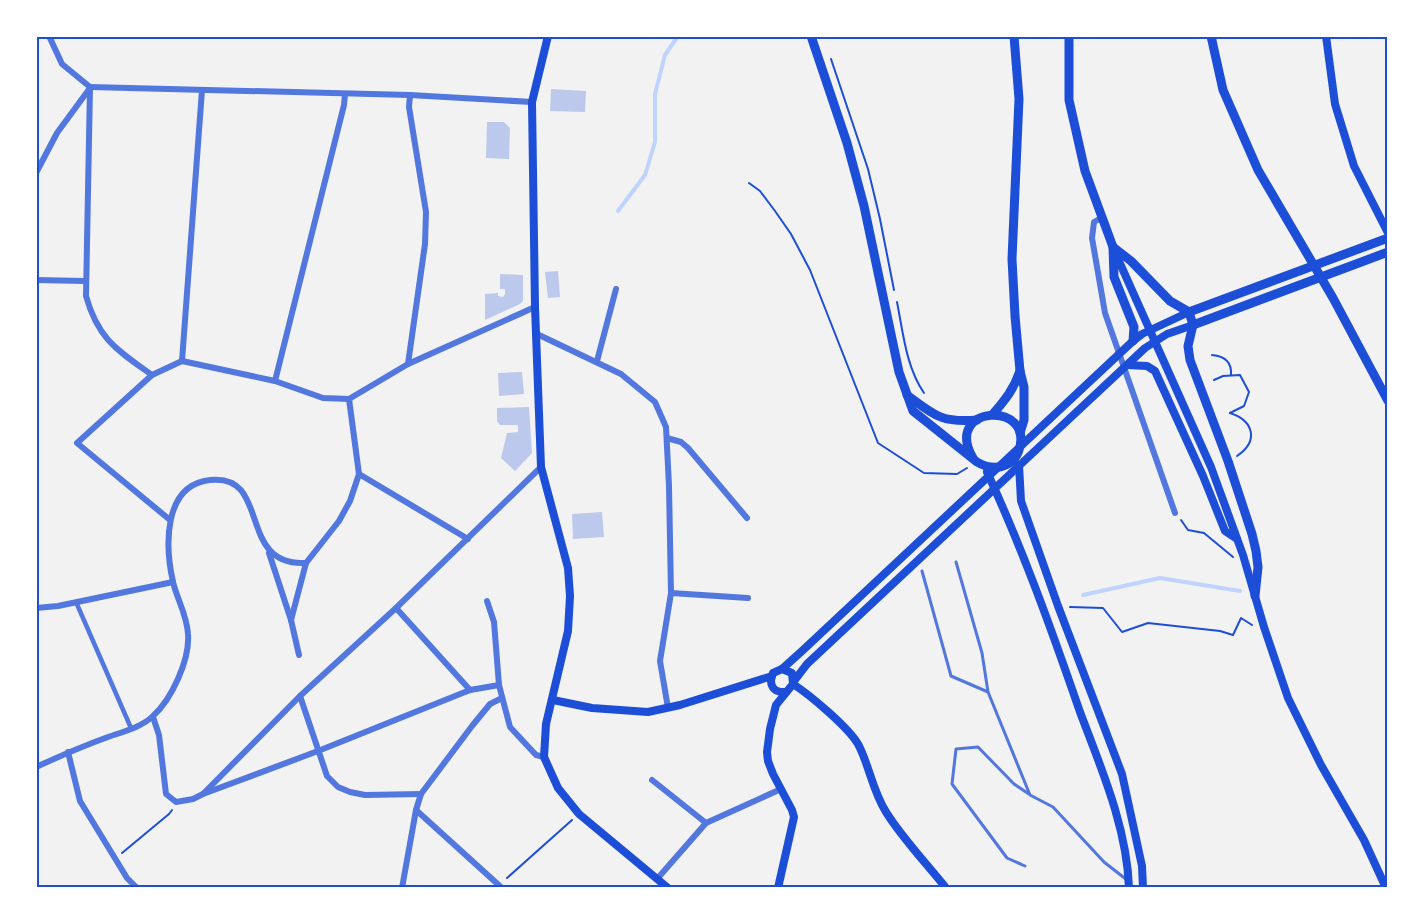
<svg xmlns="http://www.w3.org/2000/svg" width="1424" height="924" font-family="Quicksand,sans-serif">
<rect width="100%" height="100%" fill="#f2f2f2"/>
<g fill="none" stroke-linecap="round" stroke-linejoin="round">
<g stroke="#bfd3fe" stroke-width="4">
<polyline points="618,211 645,175 655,142 655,94 665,55 678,36"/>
<polyline points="1083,595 1160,578 1240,591"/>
</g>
</g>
<g fill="#bdc9ec">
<polygon points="551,89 586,91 585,112 550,111"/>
<polygon points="487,122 504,122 510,128 509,159 486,158"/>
<polygon points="558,271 560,297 548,298 545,272"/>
<polygon points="500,274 523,275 523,301 520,304 485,320 485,294 498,293 498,296 503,297 505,294 505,289 500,289"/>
<polygon points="522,372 524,394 499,396 498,373"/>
<polygon points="529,407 532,453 515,471 501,458 507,433 518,432 518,425 500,425 497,421 497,408"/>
<polygon points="602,512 604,537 573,539 572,514"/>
</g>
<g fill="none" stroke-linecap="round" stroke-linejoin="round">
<g stroke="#1d4ed8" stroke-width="2">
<polyline points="831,59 868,169 880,219 894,290"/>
<polyline points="749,183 760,191 775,211 791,234 810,270 878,443 924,473 957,474 967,468"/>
<path d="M897 302C903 332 906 367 924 393"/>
<path d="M1212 355C1224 356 1232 361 1231 375"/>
<polyline points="1214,380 1223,376 1240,375 1249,392 1244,406 1230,413"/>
<path d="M1230 413C1254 421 1259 441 1237 456"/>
<polyline points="1181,520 1188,530 1204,533 1233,557"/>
<polyline points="1070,607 1103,608 1122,632 1148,623 1220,631 1233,635 1241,618 1252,625"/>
<polyline points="122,853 169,814 172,810"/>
<polyline points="507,878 572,820"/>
</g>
<g stroke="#5277de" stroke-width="3">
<polyline points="956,562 982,653 988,692"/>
<polyline points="922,571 951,676 988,692 1030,795 1053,807 1104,862 1127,880"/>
<polyline points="1025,866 1007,858 952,784 956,749 978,747 1014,784 1029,794"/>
</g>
<polyline stroke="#5277de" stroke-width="4.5" points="76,602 131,728"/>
<g stroke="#5277de" stroke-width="6">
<polyline points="49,36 62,64 90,87"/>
<polyline points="90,87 410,95 532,102"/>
<path d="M90 87 86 296C98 339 117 350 152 375"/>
<polyline points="36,173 57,133 90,88"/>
<polyline points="1101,218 1094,222 1092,238 1105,313 1175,513"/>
<polyline points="36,280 85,281"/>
<polyline points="537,334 621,374 655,402 666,427 669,486 671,593 660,661 668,708"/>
<polyline points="182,361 275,381 323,398 349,399 408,364 535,307"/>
<polyline points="182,361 202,90"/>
<polyline points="597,361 616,289"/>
<polyline points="408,364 425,244 426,212 409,107 410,95"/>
<polyline points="275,381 344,105 345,94"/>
<polyline points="667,438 681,442 688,448 747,518"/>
<polyline points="359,474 468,539"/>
<polyline points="170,520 77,443 152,375 182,361"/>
<polyline points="269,553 291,620 299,655"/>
<polyline points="671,593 748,598"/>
<polyline points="487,601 494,622 499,685 510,727 536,755 544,757"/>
<polyline points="36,608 58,606 173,582"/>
<polyline points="396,608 470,690"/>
<polyline points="291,620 306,563"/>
<polyline points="300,696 327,776 338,787 350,792 365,795 421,794"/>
<polyline points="153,717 159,735 166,794 176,802 193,799 203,794 318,751 470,690 499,685"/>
<polyline points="68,752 80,801 127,878 137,888"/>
<path d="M36 767C60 756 83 746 108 737 122 732 142 727 153 716 172 699 190 659 188 634 187 615 177 599 173 582 165 546 163 485 210 480 272 473 236 567 306 563L339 521 350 501 359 474 349 399"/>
<polyline points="652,780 706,823"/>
<polyline points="203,794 300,696 396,608 541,467"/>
<polyline points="416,810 502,888"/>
<polyline points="657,879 706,823 781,789"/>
<polyline points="402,888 416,810 421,794 472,726 490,704 502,698"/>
</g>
<g stroke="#1d4ed8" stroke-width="8">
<polyline points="548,36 532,102 535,307 541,467 568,568 570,596 568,631 546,724 544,757 558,788 579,814 668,888"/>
<polyline points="1326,36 1335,104 1354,166 1388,233"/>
<polyline points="1114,250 1211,467 1243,555 1264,627 1288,698 1321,765 1364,840 1386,888"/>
<polyline points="1127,365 1147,366 1155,371 1203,476 1225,531 1237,539"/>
<polyline points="1019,465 1021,501 1058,606 1122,774 1142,866 1143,888"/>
<path d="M987 472C1023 550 1052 631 1080 712 1101 768 1127 827 1129 888"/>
<polyline points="794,681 807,664 1145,348 1167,334 1193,325"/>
<path d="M793 684C810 695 848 727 858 744 869 764 872 790 886 812 902 838 927 864 946 888"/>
<path d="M785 692C773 693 768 684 773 673L782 669 802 651 1133 341 1142 334 1189 312"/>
<polyline points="553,700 592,708 648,712 680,705 772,676"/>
<polyline points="778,888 794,817 792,810 773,774 768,761 767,752 770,729 776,705 793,684 792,673 782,669"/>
</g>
<g stroke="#1d4ed8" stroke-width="9">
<path d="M811 36 847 143 864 206 899 372 913 411 977 462C992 471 1013 469 1019 450 1035 400 942 405 973 458"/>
<polyline points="1014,36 1019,99 1012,259 1015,316 1020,371 1024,387 1024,420 1020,433"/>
<polyline points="1069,36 1069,100 1085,171 1113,247 1114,277 1134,327 1133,341"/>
<polyline points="1211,36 1223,90 1258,170 1333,298 1388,401"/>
<polyline points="1113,247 1131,261 1170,301 1189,312 1193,325 1188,346 1190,360 1228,461 1252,534 1256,551 1258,567 1255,596"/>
<polyline points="1189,312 1388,238"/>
<polyline points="1193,325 1388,252"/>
<path d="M907 395C934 415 941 423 977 420"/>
<path d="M993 414C1005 400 1014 389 1020 371"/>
</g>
</g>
<rect width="1424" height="924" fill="none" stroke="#ffffff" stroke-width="75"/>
<rect x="38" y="38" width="1348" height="848" fill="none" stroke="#1d4ed8" stroke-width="2"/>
</svg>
